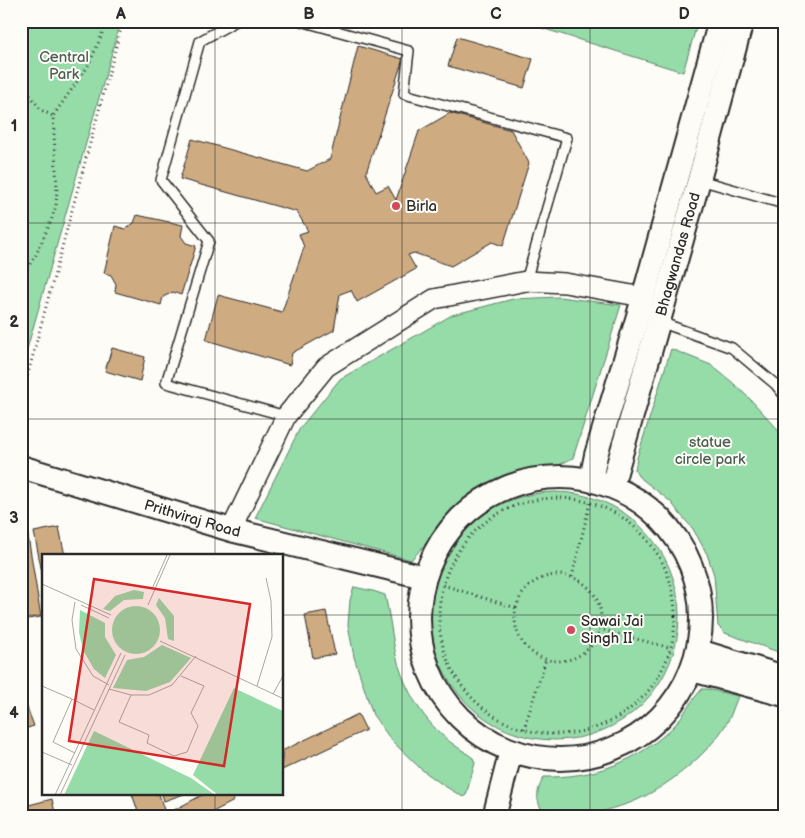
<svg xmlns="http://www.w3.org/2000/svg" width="805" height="838" font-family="'Balsamiq Sans',sans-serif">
<rect width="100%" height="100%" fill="#fdfcf7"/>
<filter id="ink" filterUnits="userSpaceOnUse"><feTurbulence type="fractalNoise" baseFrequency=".02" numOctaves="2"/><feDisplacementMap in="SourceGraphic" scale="10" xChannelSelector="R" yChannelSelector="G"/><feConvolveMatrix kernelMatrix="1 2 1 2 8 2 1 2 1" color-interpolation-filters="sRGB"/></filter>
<g filter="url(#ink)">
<g fill="#95dca9" stroke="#60846a">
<polygon points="21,21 121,21 21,370"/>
<polygon points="519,21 698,21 683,72"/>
<polygon points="559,297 621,305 573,458 551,469 491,486 461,505 411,560 255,518 300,428 340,379 452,315 513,299"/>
<polygon points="671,349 711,365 732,382 751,400 774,425 784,439 784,654 725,633 718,626 714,575 707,554 693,529 680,514 671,502 638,476 635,470 637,458"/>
<circle cx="555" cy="616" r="124"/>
<path d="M354 587 373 591 385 595C389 612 391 628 394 645 400 679 416 711 442 735 451 744 463 750 473 758L475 763 466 795 463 797 443 785 421 769 392 741 373 715 354 657 348 625 350 600Z"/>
<path d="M702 689H707L738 696C735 703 733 710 730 717 714 750 670 785 637 800 627 805 615 807 604 811 586 816 563 821 544 814 535 799 536 792 544 777 593 778 638 762 674 726 684 715 691 700 702 689Z"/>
</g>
<g fill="#cfab81" stroke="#2b2b2b">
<polygon points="457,37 533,59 524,88 448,66"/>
<polygon points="358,46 403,59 366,173 376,192 388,186 396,200 419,131 450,113 511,130 529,163 503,246 492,242 451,266 414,253 408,255 416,269 357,302 351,290 340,294 334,330 292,353 290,365 206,340 218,295 282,312 304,247 299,234 308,231 297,212 180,179 192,139 307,171 330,159"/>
<polygon points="137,215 183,225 181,236 186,243 196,246 181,295 173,292 163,297 161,305 115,292 116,284 111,275 104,273 115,226 125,229 134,223"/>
<polygon points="112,348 145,357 140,381 105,371"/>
<polygon points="59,527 65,556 44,556 44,583 34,532"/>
<polygon points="27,530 41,617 21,620 21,531"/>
<polygon points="326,611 335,654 313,658 305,615"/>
<polygon points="22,694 34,726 21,730 21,695"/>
<polygon points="358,714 366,730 282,770 282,751"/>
<polygon points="132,794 159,794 164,810 145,817 140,817"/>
<polygon points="162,794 184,794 164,801"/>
<polygon points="204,794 231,794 234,801 203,817 161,817"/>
<polygon points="52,799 55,813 39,817 23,817 21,807"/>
</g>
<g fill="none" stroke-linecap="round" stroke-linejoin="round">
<g stroke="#2b2b2b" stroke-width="12">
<g id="service">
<polyline points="236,21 200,41 161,180 209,241 166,383 286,416"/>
<polyline points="301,21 409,51 404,94 567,138 526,281"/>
<polyline points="700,180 784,204"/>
<polyline points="660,322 732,348 775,384 784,395"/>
</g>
</g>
<g stroke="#2b2b2b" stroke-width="22">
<polyline id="minor" points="231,530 286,416 326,367 434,299 526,281 565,283 643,297"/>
</g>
<g stroke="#2b2b2b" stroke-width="26">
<g id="tertiary">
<path id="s1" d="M21 467 231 530 424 577"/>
<circle cx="560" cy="618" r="141"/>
<polyline points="591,480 596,455 638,316 720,21"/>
<path id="s2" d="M612 486 699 180 742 21"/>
<polyline points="699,651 784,677"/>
<polyline points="692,670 784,695"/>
<polyline points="494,817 511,751"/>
</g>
</g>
<g stroke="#2b2b2b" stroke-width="3" stroke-dasharray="1 4" stroke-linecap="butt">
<polyline points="21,83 41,110 53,116"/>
<polyline points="21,276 35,257 51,221 56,206 57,187 53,116 88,66 101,37 106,21"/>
<polyline points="21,394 23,392 123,21"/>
<circle cx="557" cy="616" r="118"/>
<circle cx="558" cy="618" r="43"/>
<polyline points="572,577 590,503"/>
<polyline points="443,585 516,608"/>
<polyline points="599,629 671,648"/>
<polyline points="524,729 546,659"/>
</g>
<use href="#service" stroke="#fdfcf7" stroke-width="9"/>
<use href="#minor" stroke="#fdfcf7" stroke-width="19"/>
<use href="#tertiary" stroke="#fdfcf7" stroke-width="22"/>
</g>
</g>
<path fill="none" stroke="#2b2b2b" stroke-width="1" stroke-opacity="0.55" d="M215 21V556M402 21V817M590 21V817M21 223H784M21 419H784M21 615H44M282 615H784M215 794V817"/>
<g fill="#d1495b" stroke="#fdfcf7" stroke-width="2">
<circle cx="396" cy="206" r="5"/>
<circle cx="571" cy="630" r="5"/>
</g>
<g text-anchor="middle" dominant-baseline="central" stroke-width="4" stroke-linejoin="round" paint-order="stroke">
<g font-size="15" fill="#4b6051" stroke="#fdfcf7">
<text x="64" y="57">Central<tspan x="64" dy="17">Park</tspan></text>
<text x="710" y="442">statue<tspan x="710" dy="17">circle park</tspan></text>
</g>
<g font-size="15" fill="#2b2b2b" stroke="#fdfcf7" text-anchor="start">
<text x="406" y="206">Birla</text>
<text x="581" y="621">Sawai Jai<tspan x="581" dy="17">Singh II</tspan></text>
</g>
<g font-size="15" fill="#2b2b2b" stroke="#fdfcf7">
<text stroke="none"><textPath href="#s2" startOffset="241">Bhagwandas Road</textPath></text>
<text stroke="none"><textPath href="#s1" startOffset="179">Prithviraj Road</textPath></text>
</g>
</g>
<g transform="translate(42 554)">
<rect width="241" height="241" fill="#fdfcf7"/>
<path d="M92 36 102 38 101 45 82 46 68 57 61 55 73 42ZM117 44 132 62V87L126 85 123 64 114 51ZM70 76a24 24 0 1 1 48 0a24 24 0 1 1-48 0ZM38 56 63 69V83L74 101 63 124 52 115 41 96 37 78ZM120 91 149 104 128 128 104 137 71 134 85 106 102 103ZM192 134 241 157V241H176L151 221ZM52 177 149 224 173 241H22Z" fill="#95dca9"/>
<path fill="none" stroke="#a9a8a5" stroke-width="1" d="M0 30 69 61M110 35 125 1M33 48 30 66 34 95 51 122 67 131M39 51 67 64M106 51 128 1M118 87 242 145M0 132 30 145M215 132 230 83 229 47 224 24M67 135 89 141H107L130 131 154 102M231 140 242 120M89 141 77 168 107 181 105 189 132 202 145 198 156 172 149 159 162 132 139 122M0 198 30 211M33 199 11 188 30 145 52 156M13 241 79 99M18 241 83 101"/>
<path fill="#d62828" fill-opacity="0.15" stroke="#d62828" stroke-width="2.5" d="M52 25 208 50 182 212 27 187Z"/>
<rect width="241" height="241" fill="none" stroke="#2b2b2b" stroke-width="2.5"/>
</g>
<rect width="805" height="838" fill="none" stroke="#fdfcf7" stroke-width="55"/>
<rect x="28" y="28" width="750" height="782" fill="none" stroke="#2b2b2b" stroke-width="2"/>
<g font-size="16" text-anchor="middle" font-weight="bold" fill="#2b2b2b">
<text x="121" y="19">A</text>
<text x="309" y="19">B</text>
<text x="496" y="19">C</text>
<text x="684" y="19">D</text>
<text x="14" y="131">1</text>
<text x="14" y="327">2</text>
<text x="14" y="523">3</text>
<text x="14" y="718">4</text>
</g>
</svg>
